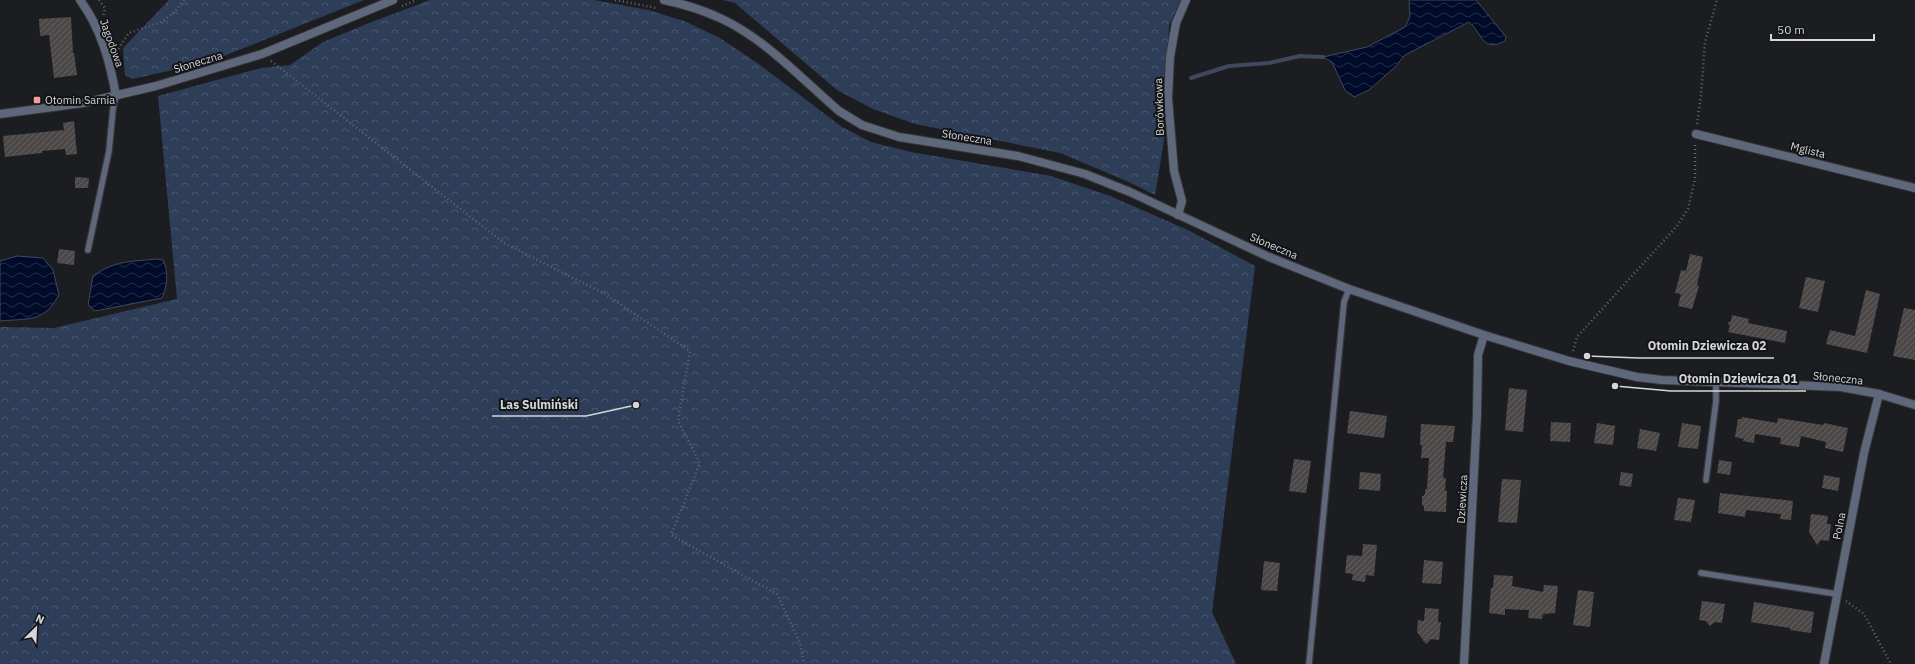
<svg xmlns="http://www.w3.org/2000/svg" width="1915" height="664" font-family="'IBM Plex Sans',sans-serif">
<defs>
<pattern id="forest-crowns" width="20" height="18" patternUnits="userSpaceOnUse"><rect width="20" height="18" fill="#2e3e59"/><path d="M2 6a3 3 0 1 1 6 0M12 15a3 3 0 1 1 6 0" fill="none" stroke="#4b5970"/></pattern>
<pattern id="water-waves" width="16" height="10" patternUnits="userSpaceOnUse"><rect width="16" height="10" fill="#000b2a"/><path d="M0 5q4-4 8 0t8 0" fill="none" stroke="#242e48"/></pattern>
<pattern id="building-hatch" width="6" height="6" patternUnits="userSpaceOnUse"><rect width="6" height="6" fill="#4d4848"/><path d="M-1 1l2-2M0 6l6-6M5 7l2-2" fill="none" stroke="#666262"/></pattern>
</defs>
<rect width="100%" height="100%" fill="#1c1d20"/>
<g fill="url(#forest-crowns)">
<polygon points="169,0 364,0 209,62 132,79 125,75 123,48"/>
<polygon points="430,0 594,0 648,10 684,21 720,38 760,65 842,127 871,142 911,152 1051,176 1110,196 1188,230 1255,266 1212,612 1236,664 0,664 0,327 54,328 177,299 158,96 261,68 290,65 323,42 369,23"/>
<polygon points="723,0 1181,0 1169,25 1164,140 1155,195 1129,182 1060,153 915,124 873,109 837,90 735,3"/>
</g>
<g fill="url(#water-waves)" stroke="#40485e">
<path d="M1409 0H1476L1506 37 1505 41C1481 53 1482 32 1469 22L1405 55 1395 67 1369 90 1354 97 1345 90 1332 62 1323 57 1367 47 1405 27 1410 17Z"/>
<path d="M17 256 43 258 53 270 59 295C43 323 30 318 0 321V261Z"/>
<path d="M156 259 163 260C169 272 167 287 162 298L95 311 88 305 93 276C116 260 129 262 156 259Z"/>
</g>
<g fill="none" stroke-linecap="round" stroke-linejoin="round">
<polyline stroke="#40485e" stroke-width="4" points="1191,78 1229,66 1269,63 1300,56 1323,57"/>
</g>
<g fill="url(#building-hatch)">
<polygon points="71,17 73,53 74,53 77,75 54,78 49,35 40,36 39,19"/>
<polygon points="74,121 77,154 66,155 65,149 42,151 42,153 5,157 3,136 64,130 63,123"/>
<polygon points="75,177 89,178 88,188 75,188"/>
<polygon points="59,249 75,251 74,265 57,263"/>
<polygon points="1690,254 1703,257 1697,285 1699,286 1692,309 1678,306 1681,294 1675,293 1681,270 1686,271"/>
<polygon points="1806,277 1825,281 1818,312 1799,308"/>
<polygon points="1866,290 1880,294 1867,353 1826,344 1830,330 1855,336"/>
<polygon points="1904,308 1915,310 1915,360 1893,356"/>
<polygon points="1732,315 1749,319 1748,323 1787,331 1785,343 1728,332 1730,326 1728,323 1731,321"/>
<polygon points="1509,388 1527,390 1523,432 1505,430"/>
<polygon points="1350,411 1387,416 1384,438 1347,433"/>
<polygon points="1742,417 1777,423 1778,418 1823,425 1824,423 1848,428 1843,452 1825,448 1826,442 1801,436 1799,447 1780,444 1781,438 1755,434 1754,443 1743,441 1744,439 1735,437 1738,419 1742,419"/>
<polygon points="1551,422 1571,423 1570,442 1550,441"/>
<polygon points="1597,423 1615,426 1613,445 1594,443"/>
<polygon points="1682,423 1701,426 1698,449 1678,447"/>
<polygon points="1421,424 1455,426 1453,442 1446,442 1443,478 1446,478 1445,491 1447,491 1446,512 1424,511 1424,506 1422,505 1422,497 1425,494 1425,489 1427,489 1429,458 1421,458 1422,445 1420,445"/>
<polygon points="1640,429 1660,433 1656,451 1637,448"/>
<polygon points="1294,459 1311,461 1306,493 1289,491"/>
<polygon points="1719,460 1732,462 1730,475 1717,473"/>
<polygon points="1360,472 1381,474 1380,491 1359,489"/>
<polygon points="1621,472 1633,474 1631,487 1619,485"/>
<polygon points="1824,475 1840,478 1838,491 1822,488"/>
<polygon points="1502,479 1521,480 1517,523 1498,522"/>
<polygon points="1720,493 1793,501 1791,520 1780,519 1781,514 1746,510 1745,517 1718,513"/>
<polygon points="1678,498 1695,500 1691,522 1674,520"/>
<polygon points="1811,514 1828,516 1827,524 1831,524 1829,541 1821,540 1817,545 1809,532"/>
<polygon points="1363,544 1377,545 1374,576 1366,575 1365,582 1352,580 1353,574 1345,573 1347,555 1362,556"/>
<polygon points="1424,560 1443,562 1441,584 1422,583"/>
<polygon points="1264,561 1280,563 1277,591 1261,590"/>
<polygon points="1494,575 1513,576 1512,586 1543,592 1544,585 1558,586 1555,613 1543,614 1542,619 1528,618 1529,610 1505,609 1505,615 1489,613 1491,588 1493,588"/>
<polygon points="1578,590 1594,592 1590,627 1573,625"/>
<polygon points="1702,601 1725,604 1722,623 1715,622 1710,626 1706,621 1699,620"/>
<polygon points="1754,602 1814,612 1811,633 1790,630 1790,628 1751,622"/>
<polygon points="1425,608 1439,609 1438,622 1441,622 1439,640 1431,639 1426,644 1417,632 1418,620 1424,621"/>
</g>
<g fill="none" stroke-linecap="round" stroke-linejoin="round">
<g stroke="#36373a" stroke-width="8">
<g id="service">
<polyline points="88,250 109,151 113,109 116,96"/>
<polyline points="1706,480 1716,401 1716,383"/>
<polyline points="1701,573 1837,594"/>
<polyline points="1309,664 1344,302 1349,289"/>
</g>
</g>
<g stroke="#36373a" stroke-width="10">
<g id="minor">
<path d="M80 0C101 28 110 62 116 96"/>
<polyline points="1696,134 1915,188"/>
<polyline points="1178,215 1182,201 1174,171 1168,98 1170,57 1176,23 1186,0"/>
<polyline points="1464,664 1477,414 1478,355 1484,335"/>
<polyline points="1824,664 1864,453 1879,394"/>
</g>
</g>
<g stroke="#36373a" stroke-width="10">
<g id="tertiary">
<path d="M664 0C684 4 703 10 722 19 765 39 803 80 839 111L862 125 899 137 1018 156 1085 174 1130 192 1269 257 1349 289 1484 335 1569 361 1637 377 1662 380 1841 387 1879 394 1915 405"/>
<polyline points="0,114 83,103 156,86 262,54 393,0"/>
</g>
</g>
<g stroke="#66676a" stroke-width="2.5" stroke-dasharray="1 3" stroke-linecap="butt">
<polyline points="99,0 105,8 103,17"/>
<polyline points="615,0 656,8"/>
<polyline points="402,6 417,0"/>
<polyline points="116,52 129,33 159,23 174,13 184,0"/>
<polyline points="271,61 504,243 605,294 690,351 678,421 700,463 671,535 777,594 800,643 804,664"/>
<polyline points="1697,124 1701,95 1705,42 1717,0"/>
<polyline points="1573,351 1577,337 1677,226 1688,209 1695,179 1695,143"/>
<polyline points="1846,601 1864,614 1891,664"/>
</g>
<use href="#service" stroke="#5e687a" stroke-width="5.5"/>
<use href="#minor" stroke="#5e687a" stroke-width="8"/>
<use href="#tertiary" stroke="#5e687a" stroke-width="8"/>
</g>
<rect fill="#f59c96" stroke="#131417" stroke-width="1.5" x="33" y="96" width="8" height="8" rx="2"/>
<g text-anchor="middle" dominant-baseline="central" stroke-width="4" stroke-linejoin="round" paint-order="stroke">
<g font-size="11" fill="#d5d6d8" stroke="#131417">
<text transform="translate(112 43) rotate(70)">Jagodowa</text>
<text transform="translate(198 62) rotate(-17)">Słoneczna</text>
<text transform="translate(1159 107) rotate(-92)">Borówkowa</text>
<text transform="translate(967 137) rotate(9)">Słoneczna</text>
<text transform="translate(1808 150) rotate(14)">Mglista</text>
<text transform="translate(1274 246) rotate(23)">Słoneczna</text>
<text transform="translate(1838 378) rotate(6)">Słoneczna</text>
<text transform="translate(1462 499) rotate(-87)">Dziewicza</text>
<text transform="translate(1839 526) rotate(-79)">Polna</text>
</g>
<g font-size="11" fill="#d5d6d8" stroke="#131417" text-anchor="start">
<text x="45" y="100">Otomin Sarnia</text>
</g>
</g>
<path fill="none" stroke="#d5d6d8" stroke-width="1.5" d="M1587 356L1639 358H1774M1615 386L1671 391H1806M636 405L586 416H492"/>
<g fill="#d5d6d8" stroke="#131417" stroke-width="1.5">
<circle cx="1587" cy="356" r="4"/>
<circle cx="1615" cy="386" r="4"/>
<circle cx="636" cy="405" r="4"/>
</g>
<g font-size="12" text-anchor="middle" font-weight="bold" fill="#d5d6d8" stroke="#131417" stroke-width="4" stroke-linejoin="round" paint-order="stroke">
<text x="1707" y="350">Otomin Dziewicza 02</text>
<text x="1738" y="383">Otomin Dziewicza 01</text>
<text x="539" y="409">Las Sulmiński</text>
</g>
<g transform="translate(36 628) rotate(24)" stroke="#131417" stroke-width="3" paint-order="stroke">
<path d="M0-3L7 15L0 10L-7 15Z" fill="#d5d6d8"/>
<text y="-6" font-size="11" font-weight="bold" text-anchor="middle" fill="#d5d6d8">N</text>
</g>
<path d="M1771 34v6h103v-6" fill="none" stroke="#d5d6d8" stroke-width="2"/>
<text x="1777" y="34" font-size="12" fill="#d5d6d8" stroke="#131417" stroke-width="3" paint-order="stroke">50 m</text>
</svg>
